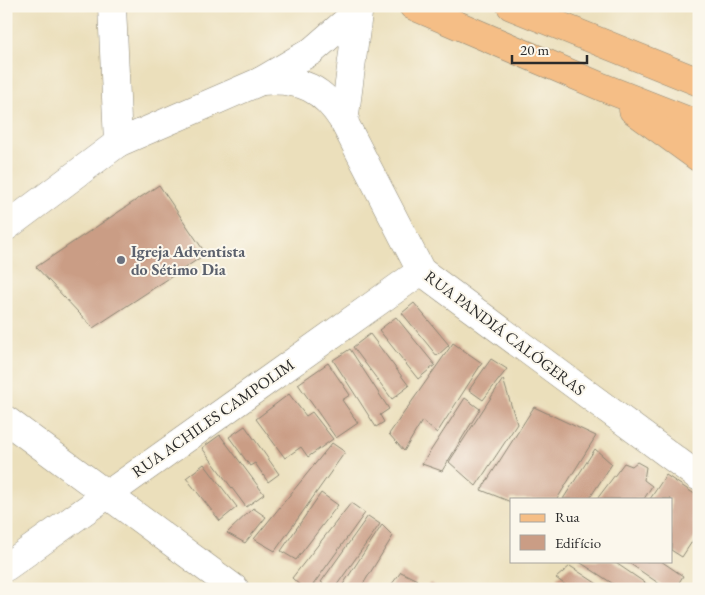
<svg xmlns="http://www.w3.org/2000/svg" width="705" height="595" font-family="'EB Garamond',serif">
<rect width="100%" height="100%" fill="#fbf7ec"/>
<filter id="ink" filterUnits="userSpaceOnUse"><feTurbulence type="fractalNoise" baseFrequency=".02" numOctaves="2"/><feDisplacementMap in="SourceGraphic" scale="10" xChannelSelector="R" yChannelSelector="G"/><feConvolveMatrix kernelMatrix="1 2 1 2 8 2 1 2 1" color-interpolation-filters="sRGB"/></filter>
<filter id="wash" filterUnits="userSpaceOnUse"><feTurbulence type="fractalNoise" baseFrequency=".0096" numOctaves="4" result="noise"/><feDisplacementMap in="SourceGraphic" scale="20" xChannelSelector="R" yChannelSelector="G"/><feGaussianBlur stdDeviation="1.12" result="paint"/><feColorMatrix in="noise" values="0 0 0 0 0 0 0 0 0 0 0 0 0 0 0 0 0 1.4 0 .05"/><feComposite in="paint" operator="in"/></filter>
<g filter="url(#wash)">
<rect width="100%" height="100%" fill="#ebdfbb"/>
<g id="blocks">
<g fill="#ca9d85">
<polygon points="159,185 206,254 93,328 36,267"/>
<polygon points="414,303 449,345 437,356 402,313"/>
<polygon points="396,317 435,365 418,379 379,330"/>
<polygon points="370,334 409,386 392,399 353,347"/>
<polygon points="453,343 482,363 437,433 422,421 404,451 389,434"/>
<polygon points="350,349 389,409 380,415 384,422 376,427 333,360"/>
<polygon points="491,359 507,369 483,400 469,390"/>
<polygon points="328,363 350,395 342,400 358,423 336,438 298,384"/>
<polygon points="503,379 517,424 476,486 449,462"/>
<polygon points="289,394 306,416 312,412 333,439 308,457 301,447 285,458 256,419"/>
<polygon points="465,398 480,409 442,471 422,464"/>
<polygon points="534,407 596,436 557,499 511,499 511,502 481,490"/>
<polygon points="245,426 279,474 268,482 255,463 250,466 229,437"/>
<polygon points="220,435 264,494 246,507 202,448"/>
<polygon points="332,443 345,452 275,551 254,539"/>
<polygon points="595,449 612,464 589,499 563,499"/>
<polygon points="637,462 646,467 644,480 652,486 644,499 597,499 624,463 632,466"/>
<polygon points="204,464 237,507 220,521 186,478"/>
<polygon points="666,475 699,497 699,531 682,557 671,550 671,499 650,499"/>
<polygon points="321,493 338,505 296,560 281,551"/>
<polygon points="351,503 365,513 310,589 304,589 292,578"/>
<polygon points="253,508 266,517 245,543 227,533"/>
<polygon points="368,516 380,524 334,589 331,589 321,582"/>
<polygon points="382,525 393,536 360,589 340,589"/>
<polygon points="578,561 613,561 654,589 621,589"/>
<polygon points="626,561 661,561 683,576 675,589 667,589"/>
<polygon points="570,566 605,589 571,589 556,578"/>
<polygon points="401,572 417,580 411,589 388,589"/>
<polygon points="430,583 440,589 426,589"/>
</g>
</g>
</g>
<g filter="url(#ink)">
<use href="#blocks" fill-opacity="0" stroke="#8b8573" stroke-width="1"/>
<g fill="none" stroke-linecap="round" stroke-linejoin="round">
<g stroke="#8b8573" stroke-width="29">
<g id="minor">
<polyline points="112,6 118,143"/>
<path d="M261 81C301 78 323 88 344 122L421 271 699 477"/>
<polyline points="344,122 359,6"/>
<polyline points="6,227 118,143 261,81 312,51 358,11"/>
<polyline points="6,420 235,589"/>
<polyline points="6,567 421,271"/>
</g>
</g>
<g stroke="#8b8573" stroke-width="29">
<g id="primary">
<polyline points="413,6 602,87 699,125"/>
<polyline points="511,6 699,82"/>
<polyline points="633,110 699,158"/>
</g>
</g>
<use href="#minor" stroke="#fff" stroke-width="28"/>
<use href="#primary" stroke="#f5be86" stroke-width="28"/>
</g>
</g>
<circle fill="#6b7280" stroke="#fbf7ec" stroke-width="2" cx="121" cy="260" r="5"/>
<g text-anchor="middle" dominant-baseline="central" stroke-width="4" stroke-linejoin="round" paint-order="stroke">
<g font-size="16" font-weight="bold" fill="#5b616d" stroke="#fbf7ec" text-anchor="start">
<text x="131" y="251">Igreja Adventista<tspan x="131" dy="18">do Sétimo Dia</tspan></text>
</g>
<g font-size="16" fill="#2b2b2b" stroke="#fbf7ec">
<text transform="translate(505 333) rotate(37)">RUA PANDIÁ CALÓGERAS</text>
<text transform="translate(213 418) rotate(-35)">RUA ACHILES CAMPOLIM</text>
</g>
</g>
<rect width="705" height="595" fill="none" stroke="#fbf7ec" stroke-width="25"/>
<rect x="510" y="498" width="162" height="65" fill="#fbf7ec" stroke="#a8a59f"/>
<rect x="520" y="514" width="25" height="8" fill="#f5be86" stroke="#a8a59f"/>
<text x="555" y="522" font-size="15" fill="#2b2b2b">Rua</text>
<rect x="520" y="535" width="25" height="15" fill="#ca9d85" stroke="#a8a59f"/>
<text x="555" y="548" font-size="15" fill="#2b2b2b">Edifício</text>
<path d="M512 55v8h75v-8" fill="none" stroke="#2b2b2b" stroke-width="2.5"/>
<text x="520" y="55" font-size="15" fill="#2b2b2b" stroke="#fbf7ec" stroke-width="4" paint-order="stroke">20 m</text>
</svg>
